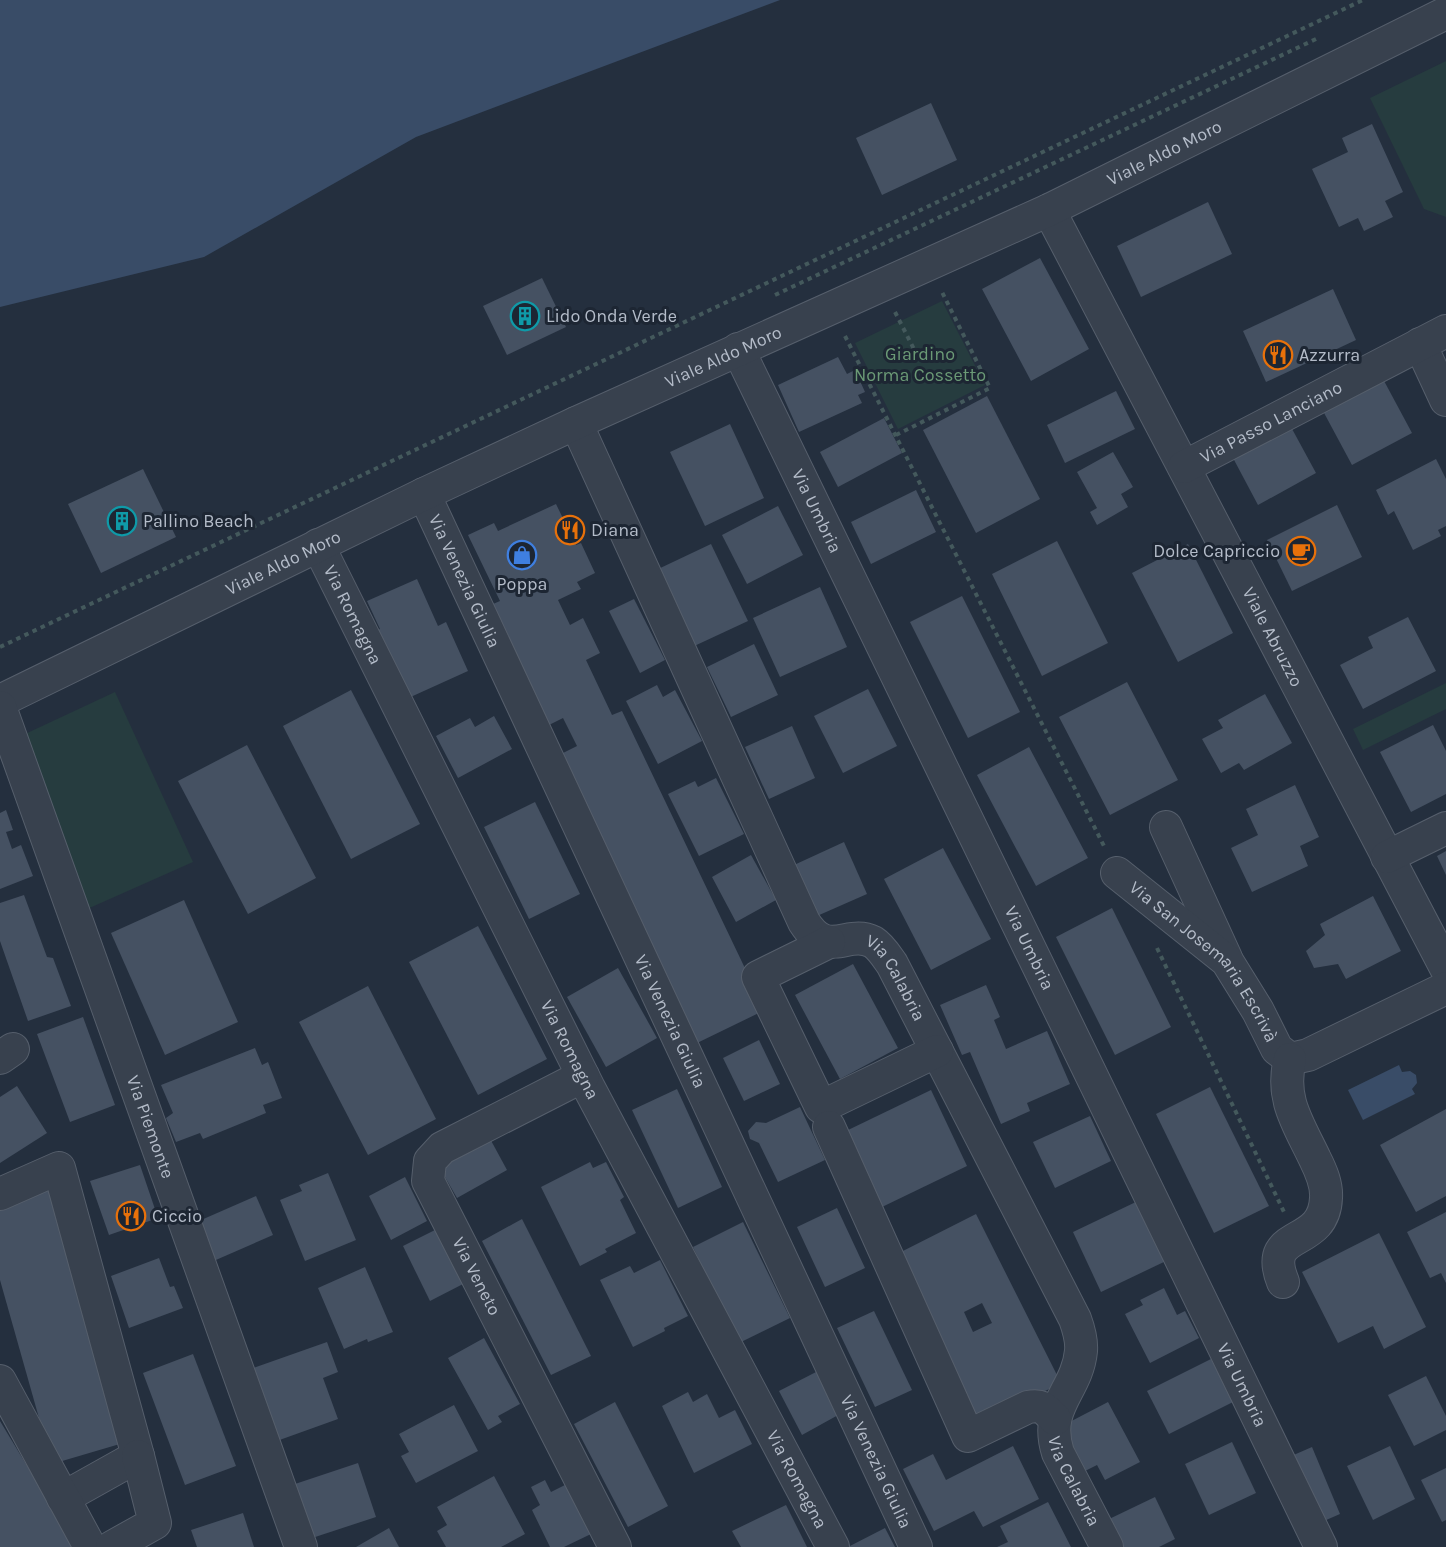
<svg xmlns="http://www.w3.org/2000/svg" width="1446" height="1547" font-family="Karla,sans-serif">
<rect width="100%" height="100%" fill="#242f3e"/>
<g fill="#263c3f">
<polygon points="1446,61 1446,217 1424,209 1370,98"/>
<polygon points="942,301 985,385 898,429 855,343"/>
<polygon points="1446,683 1446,709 1363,750 1353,729"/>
<polygon points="115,692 193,862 85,910 23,735"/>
</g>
<g fill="#394c67">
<polygon points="0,0 780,0 416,137 204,257 0,307"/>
<polygon points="1399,1065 1402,1072 1410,1071 1416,1075 1417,1083 1412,1089 1415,1094 1363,1120 1348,1090"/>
</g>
<g fill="#455162" fill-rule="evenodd">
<polygon points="931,103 957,160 882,195 856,138"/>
<polygon points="1372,124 1403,192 1385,201 1393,217 1364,231 1358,218 1339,227 1312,169 1348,152 1342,138"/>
<polygon points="1208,202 1232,254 1141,297 1117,246"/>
<polygon points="1040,258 1089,349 1031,381 982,289"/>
<polygon points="542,278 566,327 507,355 483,306"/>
<polygon points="1333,289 1356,340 1266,382 1243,331"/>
<polygon points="838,357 847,374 855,370 865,392 858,395 862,403 799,432 778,385"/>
<polygon points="1383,379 1412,433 1352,465 1323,411"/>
<polygon points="1116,391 1135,429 1065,463 1047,425"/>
<polygon points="987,396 1040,499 976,533 923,430"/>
<polygon points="884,418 902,453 838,487 820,452"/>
<polygon points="730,424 764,498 705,526 670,452"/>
<polygon points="1291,427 1316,473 1258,505 1233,458"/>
<polygon points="1113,452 1133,487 1121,494 1128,507 1097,525 1090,512 1097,508 1077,472"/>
<polygon points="1436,459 1446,479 1446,526 1438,530 1441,536 1413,550 1394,511 1388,515 1376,490"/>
<polygon points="143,469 176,537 101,573 68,504"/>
<polygon points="916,490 936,532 871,564 851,522"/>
<polygon points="556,504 576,545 581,543 595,573 577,582 581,589 558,600 570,625 583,618 600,653 586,660 612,715 622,711 765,1010 695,1044 557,756 577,746 563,718 537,731 503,640 509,637 493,604 500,601 468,535 494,523 498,531"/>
<polygon points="1337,505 1362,557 1292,591 1267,540"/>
<polygon points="778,506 803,555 747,584 722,535"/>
<polygon points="1057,541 1108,643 1042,676 992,574"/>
<polygon points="711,544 748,621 690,648 654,571"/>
<polygon points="1188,544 1233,633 1178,662 1132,573"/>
<polygon points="417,579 438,626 446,622 468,671 404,700 374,632 380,629 367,601"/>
<polygon points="820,587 847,647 780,677 753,618"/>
<polygon points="962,596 1020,712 968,738 910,622"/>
<polygon points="634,599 665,660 640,673 609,611"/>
<polygon points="1408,617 1436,671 1363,709 1340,665 1373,648 1368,637"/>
<polygon points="754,644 778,695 731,717 707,667"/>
<polygon points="1127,682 1178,780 1110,815 1059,717"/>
<polygon points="657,685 663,697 675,690 702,741 658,764 626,701"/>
<polygon points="868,689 897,746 843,773 814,716"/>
<polygon points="351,690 420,824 351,859 283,726"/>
<polygon points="1265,694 1292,743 1244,770 1239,763 1221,773 1202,739 1223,728 1218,720"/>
<polygon points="494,716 512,749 458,778 436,736 470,718 475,727"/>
<polygon points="1433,725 1446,751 1446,794 1411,812 1380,752"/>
<polygon points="792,726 815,778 769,799 745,747"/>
<polygon points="247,745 316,878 248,914 178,781"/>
<polygon points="1029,747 1088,858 1036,886 977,775"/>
<polygon points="716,778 744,834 699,856 668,794 695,781 698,787"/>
<polygon points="1295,785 1319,837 1300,846 1308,866 1252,892 1231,848 1258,835 1246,809"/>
<polygon points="535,802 580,894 529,919 484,827"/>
<polygon points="6,810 13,830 6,832 12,849 21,845 33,876 0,889 0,813"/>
<polygon points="844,842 867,894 817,916 794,865"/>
<polygon points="943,848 991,939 931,970 884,879"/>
<polygon points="1446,851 1446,875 1437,856"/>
<polygon points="751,855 776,900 736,922 712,877"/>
<polygon points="24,895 47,957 53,958 71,1006 28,1021 0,941 0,903"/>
<polygon points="1373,896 1401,951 1346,979 1338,964 1314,968 1306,951 1325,935 1320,924"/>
<polygon points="184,900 238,1022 165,1055 111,933"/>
<polygon points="1112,908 1171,1027 1115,1055 1056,937"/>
<polygon points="478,926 547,1059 478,1095 409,962"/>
<polygon points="853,964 898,1048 840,1079 795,995"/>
<polygon points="618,968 657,1038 606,1067 567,997"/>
<polygon points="986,985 1000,1017 994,1020 1006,1049 1047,1031 1070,1084 1027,1103 1030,1111 1001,1124 970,1052 962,1055 940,1005"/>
<polygon points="368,986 436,1119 368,1155 299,1022"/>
<polygon points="83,1017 115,1105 70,1122 37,1034"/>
<polygon points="759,1040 780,1084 744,1101 723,1058"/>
<polygon points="255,1048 262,1065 268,1062 282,1098 263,1105 266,1113 203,1139 200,1133 176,1142 166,1118 173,1113 161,1085"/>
<polygon points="17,1086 47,1133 0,1163 0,1097"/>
<polygon points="1210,1087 1269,1206 1214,1233 1156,1114"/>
<polygon points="677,1089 722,1187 678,1208 632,1110"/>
<polygon points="931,1090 967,1166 882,1207 846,1131"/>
<polygon points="800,1107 825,1160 778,1182 759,1143 750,1139 748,1131 756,1122 766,1123"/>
<polygon points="1446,1109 1446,1196 1416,1212 1380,1145"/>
<polygon points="1090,1116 1111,1161 1055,1188 1033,1142"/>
<polygon points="488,1135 507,1170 457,1198 437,1163"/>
<polygon points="590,1162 593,1168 606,1162 624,1197 620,1200 636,1233 605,1249 607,1252 580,1266 541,1187"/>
<polygon points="140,1165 158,1218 109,1235 90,1181"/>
<polygon points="328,1173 356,1240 305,1261 280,1200 302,1191 299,1185"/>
<polygon points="405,1177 427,1221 391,1240 369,1196"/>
<polygon points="56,1185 130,1441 52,1464 0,1280 0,1201"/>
<polygon points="256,1196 273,1235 209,1263 192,1224"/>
<polygon points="1140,1200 1168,1260 1101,1292 1073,1232"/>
<polygon points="837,1208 865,1268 825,1287 797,1227"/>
<polygon points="1446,1212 1446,1283 1441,1273 1430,1278 1407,1232"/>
<path d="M976 1214 1061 1383 980 1424 895 1255ZM982 1303 992 1323 973 1332 964 1312Z"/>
<polygon points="522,1219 591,1356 551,1375 482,1241"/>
<polygon points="743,1222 790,1318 739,1343 693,1247"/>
<polygon points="435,1230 463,1284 430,1301 403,1246"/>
<polygon points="1379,1233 1426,1327 1384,1349 1373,1326 1338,1343 1302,1272"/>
<polygon points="159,1258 170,1287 174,1286 183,1308 129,1328 111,1276"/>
<polygon points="660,1260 688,1316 664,1328 665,1331 633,1347 600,1280 630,1266 634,1273"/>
<polygon points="365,1267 393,1332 368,1342 367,1339 344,1349 318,1288"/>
<polygon points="1164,1288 1177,1315 1185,1311 1199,1338 1150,1363 1125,1314 1143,1305 1140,1300"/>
<polygon points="874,1311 912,1390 875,1407 837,1328"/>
<polygon points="484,1338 520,1404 498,1416 502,1422 488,1430 448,1358"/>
<polygon points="327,1342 338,1372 323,1378 338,1419 274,1442 248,1370"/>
<polygon points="193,1354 236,1466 185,1485 143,1373"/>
<polygon points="1211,1359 1233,1402 1169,1434 1147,1391"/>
<polygon points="818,1371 840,1414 802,1435 779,1391"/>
<polygon points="1426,1376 1446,1416 1446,1430 1414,1446 1388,1395"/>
<polygon points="688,1392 693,1402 707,1394 719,1418 735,1410 752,1444 694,1473 662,1406"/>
<polygon points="615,1402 668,1506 628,1527 574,1424"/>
<polygon points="1108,1402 1140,1462 1105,1480 1097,1465 1083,1472 1060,1427"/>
<polygon points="454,1405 478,1451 416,1483 401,1456 409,1452 399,1434"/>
<polygon points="0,1421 76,1547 0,1547"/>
<polygon points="1232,1442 1256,1493 1209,1515 1185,1464"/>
<polygon points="1013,1446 1039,1499 983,1527 974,1511 934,1531 903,1469 933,1454 946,1480"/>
<polygon points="1390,1446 1415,1499 1373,1520 1347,1466"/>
<polygon points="1312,1447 1340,1514 1317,1524 1289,1457"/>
<polygon points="358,1463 376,1517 306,1540 289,1486"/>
<polygon points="1446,1468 1446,1520 1442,1522 1421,1480"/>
<polygon points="494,1476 525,1534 501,1547 446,1547 437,1531 447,1525 437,1507"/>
<polygon points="545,1480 551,1492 567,1484 591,1534 564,1547 550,1547 532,1510 540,1505 531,1487"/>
<polygon points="1155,1497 1175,1539 1159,1547 1117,1547 1105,1521"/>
<polygon points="1048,1502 1071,1547 997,1547 1008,1542 1000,1526"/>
<polygon points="786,1505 807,1547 741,1547 732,1531"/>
<polygon points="243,1513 254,1547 197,1547 191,1530"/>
<polygon points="389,1528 399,1547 356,1547"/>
<polygon points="885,1528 895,1547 848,1547"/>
</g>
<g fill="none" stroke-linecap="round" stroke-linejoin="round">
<g stroke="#565f6c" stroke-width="34">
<g id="minor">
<path id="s1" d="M1049 210 1446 968"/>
<polyline points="1420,344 1446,400"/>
<path id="s2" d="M738 349 1321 1547"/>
<path id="s3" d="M576 423 804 922C828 960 847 929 873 942 881 947 887 957 892 964L1075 1319C1079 1330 1082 1340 1081 1351 1077 1392 1043 1406 1058 1453L1107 1547"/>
<path id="s4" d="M1184 467 1446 331"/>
<path id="s5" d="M424 494 916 1547"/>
<path id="s6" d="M318 545 589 1088 833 1547"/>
<path id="s7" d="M0 701 424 494 576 423 1049 210 1446 13"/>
<path id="s8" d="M0 707 301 1547"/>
<polyline points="1166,827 1226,958"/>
<polyline points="1387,857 1446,828"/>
<path id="s9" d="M1117 873 1227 961 1258 1011 1277 1049 1290 1059 1308 1055 1446 988"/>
<polyline points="829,942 758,977 821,1107 937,1051"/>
<polyline points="0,1058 13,1049"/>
<path id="s10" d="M583 1076 442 1148 430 1161 428 1181 615 1547"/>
<path d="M829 1127 968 1436 1028 1407C1042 1404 1045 1409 1055 1419"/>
<polyline points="0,1194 59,1168 138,1456 63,1498"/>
<path d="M1283 1282C1261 1227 1324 1250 1326 1198 1327 1184 1321 1171 1315 1159 1298 1123 1280 1099 1290 1059"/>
<polyline points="0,1381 90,1547"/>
<polyline points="112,1547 155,1523 138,1456"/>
</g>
</g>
<g stroke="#44595c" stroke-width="4" stroke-dasharray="4.5 4.5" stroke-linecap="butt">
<polyline points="775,295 1316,39"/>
<polyline points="895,312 917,355"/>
<polyline points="845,336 1104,846"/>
<polyline points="896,435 990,388 942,292"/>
<polyline points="0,647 1363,0"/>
<polyline points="1157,948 1284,1212"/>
</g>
<use href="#minor" stroke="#38414e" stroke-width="32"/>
</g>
<defs>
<g id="building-ring" transform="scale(1.5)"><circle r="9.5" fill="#1d2633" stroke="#0f9aa8" stroke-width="1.5"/><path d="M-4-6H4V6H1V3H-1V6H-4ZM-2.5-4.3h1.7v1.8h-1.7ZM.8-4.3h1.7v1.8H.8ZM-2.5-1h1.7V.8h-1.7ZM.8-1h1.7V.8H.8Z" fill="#0f9aa8"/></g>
<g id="restaurant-ring" transform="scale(1.5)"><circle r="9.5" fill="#1d2633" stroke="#e8710a" stroke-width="1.5"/><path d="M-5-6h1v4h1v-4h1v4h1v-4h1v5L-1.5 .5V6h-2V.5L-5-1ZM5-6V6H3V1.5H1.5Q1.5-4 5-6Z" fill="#e8710a"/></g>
<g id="cafe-ring" transform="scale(1.5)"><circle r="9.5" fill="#1d2633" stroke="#e8710a" stroke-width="1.5"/><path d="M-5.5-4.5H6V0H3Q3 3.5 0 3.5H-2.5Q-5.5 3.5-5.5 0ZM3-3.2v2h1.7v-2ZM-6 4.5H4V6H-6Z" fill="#e8710a"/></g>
<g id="shop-ring" transform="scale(1.5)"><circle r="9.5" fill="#1d2633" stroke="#3f7fe0" stroke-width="1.5"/><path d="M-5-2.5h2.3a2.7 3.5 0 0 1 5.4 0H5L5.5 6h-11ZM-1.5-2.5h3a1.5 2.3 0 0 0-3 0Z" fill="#3f7fe0"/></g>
</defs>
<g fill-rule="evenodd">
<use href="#building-ring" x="525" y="316"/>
<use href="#restaurant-ring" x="1278" y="355"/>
<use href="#building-ring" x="122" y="521"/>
<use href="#restaurant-ring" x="570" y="530"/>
<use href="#cafe-ring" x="1301" y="551"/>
<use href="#shop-ring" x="522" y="555"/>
<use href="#restaurant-ring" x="131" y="1216"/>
</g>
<g text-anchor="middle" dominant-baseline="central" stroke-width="6" stroke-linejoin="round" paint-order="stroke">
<g font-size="18" fill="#b4bcc9" stroke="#1d2633">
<text stroke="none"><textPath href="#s7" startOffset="1287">Viale Aldo Moro</textPath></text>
<text stroke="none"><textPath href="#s7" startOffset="801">Viale Aldo Moro</textPath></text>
<text stroke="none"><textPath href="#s4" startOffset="98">Via Passo Lanciano</textPath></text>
<text stroke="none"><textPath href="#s2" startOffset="180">Via Umbria</textPath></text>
<text stroke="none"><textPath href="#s7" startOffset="315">Viale Aldo Moro</textPath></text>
<text stroke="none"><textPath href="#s5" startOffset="96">Via Venezia Giulia</textPath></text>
<text stroke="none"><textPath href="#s6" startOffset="78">Via Romagna</textPath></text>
<text stroke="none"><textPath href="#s1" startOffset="482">Viale Abruzzo</textPath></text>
<text stroke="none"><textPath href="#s2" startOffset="666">Via Umbria</textPath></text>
<text stroke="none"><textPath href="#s9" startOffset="126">Via San Josemaria Escrivà</textPath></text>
<text stroke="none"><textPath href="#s3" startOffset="669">Via Calabria</textPath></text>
<text stroke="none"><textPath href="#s5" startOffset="582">Via Venezia Giulia</textPath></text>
<text stroke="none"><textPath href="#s6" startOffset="564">Via Romagna</textPath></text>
<text stroke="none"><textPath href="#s8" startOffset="446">Via Piemonte</textPath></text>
<text stroke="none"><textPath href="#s10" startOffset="303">Via Veneto</textPath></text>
<text stroke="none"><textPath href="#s2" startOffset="1152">Via Umbria</textPath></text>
<text stroke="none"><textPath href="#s5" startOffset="1068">Via Venezia Giulia</textPath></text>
<text stroke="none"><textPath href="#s6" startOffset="1050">Via Romagna</textPath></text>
<text stroke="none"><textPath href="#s3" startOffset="1227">Via Calabria</textPath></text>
</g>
<g font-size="18" fill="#b4bcc9" stroke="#1d2633" text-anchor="start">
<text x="546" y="316">Lido Onda Verde</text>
<text x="1299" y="355">Azzurra</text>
<text x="143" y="521">Pallino Beach</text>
<text x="591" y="530">Diana</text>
<text x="1280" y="551" text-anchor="end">Dolce Capriccio</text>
<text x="522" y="584" text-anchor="middle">Poppa</text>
<text x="152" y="1216">Ciccio</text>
</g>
<g font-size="18" fill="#6b9a76" stroke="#1d2633">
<text x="920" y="354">Giardino<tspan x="920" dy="21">Norma Cossetto</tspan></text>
</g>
</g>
</svg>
